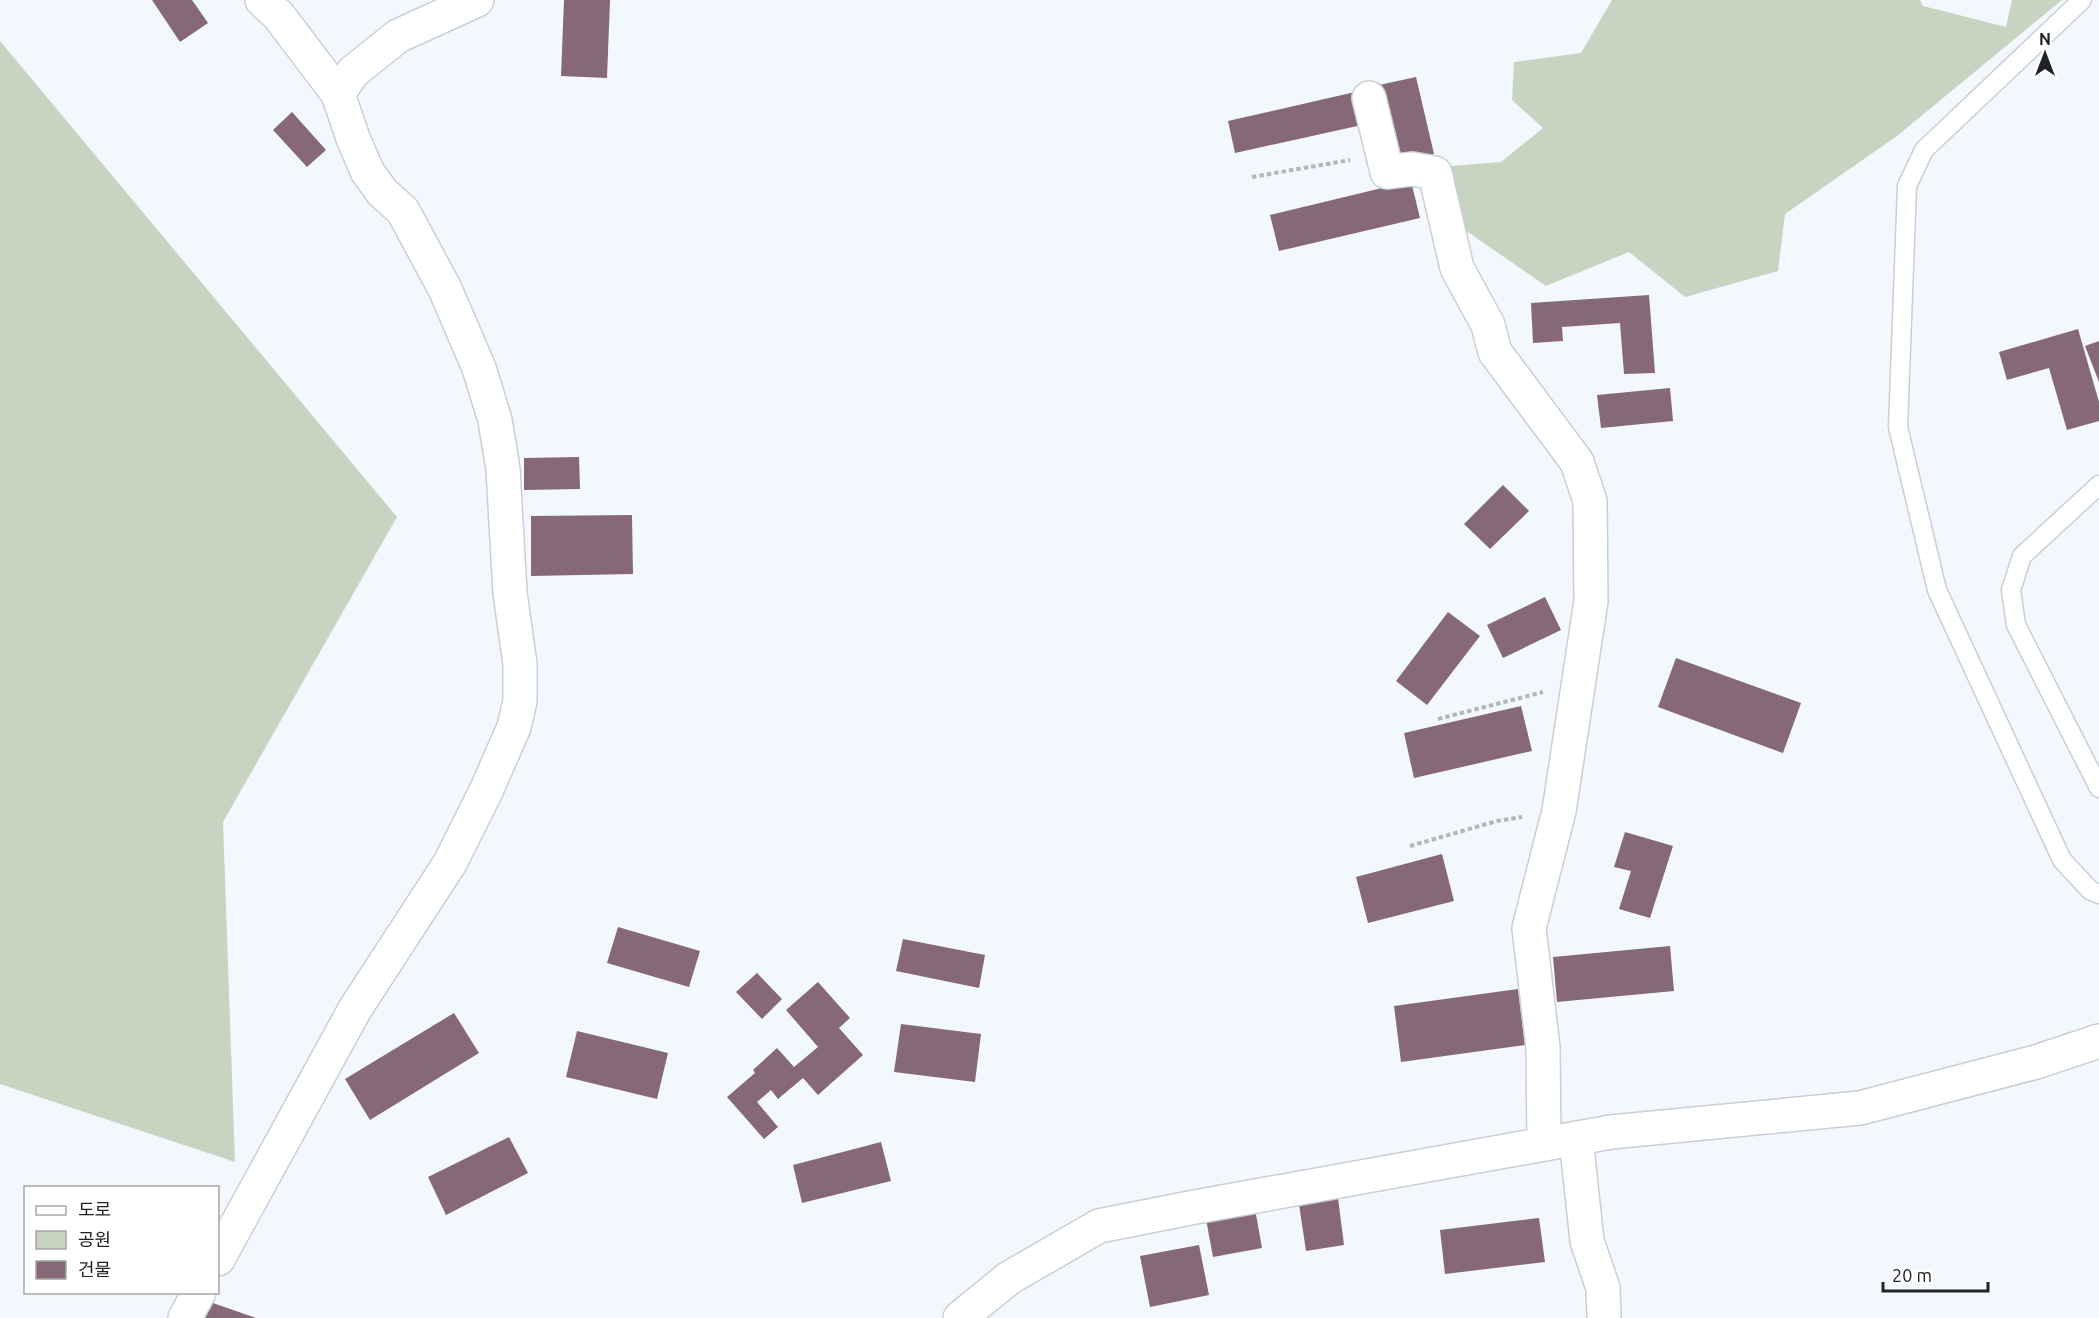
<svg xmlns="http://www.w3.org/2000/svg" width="2099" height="1318" font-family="Ubuntu,'Noto Sans KR',sans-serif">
<rect width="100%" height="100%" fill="#f2f8fe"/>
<g fill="#c7d4c2">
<polygon points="1612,0 1920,0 1923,6 2006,27 2012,0 2062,0 1897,136 1785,214 1778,271 1685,297 1629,252 1546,286 1465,230 1437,167 1501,162 1543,128 1512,100 1514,62 1581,53"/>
<polygon points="0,41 397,517 223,822 235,1162 0,1084"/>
</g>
<g fill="#866877">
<polygon points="152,0 192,0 208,23 180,42"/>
<polygon points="564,0 610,0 607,78 561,76"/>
<polygon points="1416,77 1434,154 1397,162 1379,85"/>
<polygon points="1355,92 1362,125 1235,153 1228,121"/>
<polygon points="292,112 326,150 307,167 273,130"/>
<polygon points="1411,181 1420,218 1279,251 1270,215"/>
<polygon points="1649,295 1655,373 1624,374 1620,323 1562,327 1563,341 1533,343 1531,303"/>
<polygon points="2078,329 2099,402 2099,421 2067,430 2049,368 2007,380 1999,352"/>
<polygon points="2099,341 2099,382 2085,346"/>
<polygon points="1670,388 1673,421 1601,428 1597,395"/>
<polygon points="579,457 580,489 524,490 524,458"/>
<polygon points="1503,485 1529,511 1490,549 1464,524"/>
<polygon points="632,515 633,574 531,576 531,516"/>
<polygon points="1545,597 1561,630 1503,658 1487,625"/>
<polygon points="1448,612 1480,636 1427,705 1396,681"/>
<polygon points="1676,658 1801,703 1783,753 1658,707"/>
<polygon points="1521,706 1532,751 1414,778 1404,733"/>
<polygon points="1625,832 1673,846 1650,918 1619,909 1631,871 1614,867"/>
<polygon points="1442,854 1454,901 1368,923 1356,877"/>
<polygon points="618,927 700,951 689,987 607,963"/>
<polygon points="903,939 985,955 979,988 896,971"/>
<polygon points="1670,946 1674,991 1557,1002 1553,957"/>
<polygon points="757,973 782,999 762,1019 736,992"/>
<polygon points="818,982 850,1018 839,1028 863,1055 818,1095 803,1078 778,1099 771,1090 757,1102 778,1127 764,1139 727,1097 755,1073 753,1070 777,1048 794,1067 818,1047 786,1010"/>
<polygon points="1518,989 1525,1045 1401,1062 1394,1006"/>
<polygon points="454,1013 479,1053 370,1120 345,1079"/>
<polygon points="901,1024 981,1034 975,1082 894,1072"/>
<polygon points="577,1031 668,1053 657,1099 566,1077"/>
<polygon points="509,1137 528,1173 446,1215 428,1177"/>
<polygon points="881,1142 891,1181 802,1203 793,1165"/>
<polygon points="1338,1198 1344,1245 1306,1251 1299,1204"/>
<polygon points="1255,1209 1262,1248 1213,1257 1206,1219"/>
<polygon points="1539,1218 1545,1262 1445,1274 1440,1230"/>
<polygon points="1199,1245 1209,1295 1150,1307 1140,1256"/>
<polygon points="210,1302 256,1318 205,1318"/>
</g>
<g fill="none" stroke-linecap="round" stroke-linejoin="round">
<g stroke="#c9cfd5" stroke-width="21">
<g id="lane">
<polyline points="2082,0 1924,150 1907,186 1898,427 1937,590 2062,860 2090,890 2099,894"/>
<polyline points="2099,485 2022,556 2011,590 2016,625 2099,788"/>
</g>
</g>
<g stroke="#c9cfd5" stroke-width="36">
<g id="street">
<polyline points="262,0 279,16 338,94"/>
<polyline points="1369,98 1387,172 1412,169 1435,173 1457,268 1488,325 1495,352 1577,462 1590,501 1591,601 1559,811 1529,928 1543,1048 1544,1144"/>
<polyline points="1576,1138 1587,1241 1603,1288 1604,1318"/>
<polyline points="218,1259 355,1009 450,863 486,791 514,727 520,701 520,664 510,593 503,469 495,420 479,368 445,289 403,211 382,192 367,171 353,138 338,94 353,72 398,36 477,0"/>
<polyline points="185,1318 199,1292"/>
<polyline points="960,1318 1009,1278 1099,1226 1195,1207 1611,1132 1860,1108 2036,1062 2099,1041"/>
</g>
</g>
<g stroke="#b2b7bc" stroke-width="4" stroke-dasharray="4.5 3" stroke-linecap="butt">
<polyline points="1252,177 1350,160"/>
<polyline points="1438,719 1543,692"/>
<polyline points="1410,846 1497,821 1522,817"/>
</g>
<use href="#lane" stroke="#fff" stroke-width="18"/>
<use href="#street" stroke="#fff" stroke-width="33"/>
</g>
<rect x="24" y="1186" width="195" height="108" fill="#ffffff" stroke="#a6a7a7" stroke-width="1.5"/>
<rect x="36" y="1206" width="30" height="9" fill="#ffffff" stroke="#a6a7a7" stroke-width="1.5"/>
<text x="78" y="1216" font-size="18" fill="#202224">도로</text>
<rect x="36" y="1231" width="30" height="18" fill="#c7d4c2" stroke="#a6a7a7" stroke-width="1.5"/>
<text x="78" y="1246" font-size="18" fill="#202224">공원</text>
<rect x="36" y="1261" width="30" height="18" fill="#866877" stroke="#a6a7a7" stroke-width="1.5"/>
<text x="78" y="1276" font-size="18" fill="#202224">건물</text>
<g transform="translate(2045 54)" stroke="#ffffff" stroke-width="4.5" paint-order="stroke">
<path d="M0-4.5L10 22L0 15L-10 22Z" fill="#202224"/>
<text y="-9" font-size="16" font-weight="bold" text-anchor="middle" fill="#202224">N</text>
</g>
<path d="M1883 1282v9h105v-9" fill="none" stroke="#202224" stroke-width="3"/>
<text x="1892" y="1282" font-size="18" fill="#202224" stroke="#ffffff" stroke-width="4.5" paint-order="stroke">20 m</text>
</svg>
